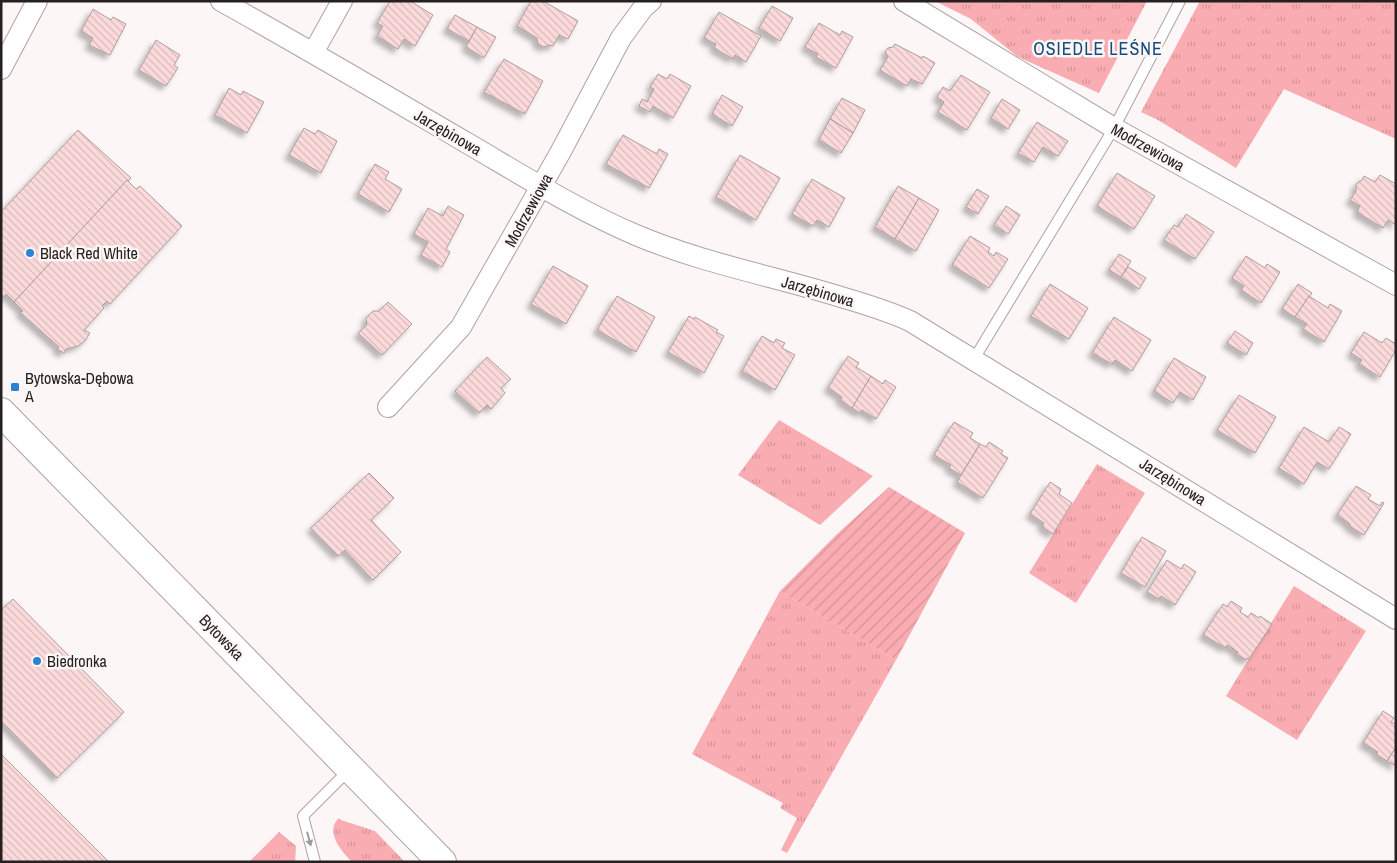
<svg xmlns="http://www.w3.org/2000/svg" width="1397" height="863" font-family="'Archivo Narrow',sans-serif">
<defs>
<pattern id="grass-tufts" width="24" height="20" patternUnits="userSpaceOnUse" patternTransform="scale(1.25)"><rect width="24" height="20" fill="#f9acb1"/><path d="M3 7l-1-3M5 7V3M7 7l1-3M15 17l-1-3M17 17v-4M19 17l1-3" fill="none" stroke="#d59498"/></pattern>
<pattern id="garden-furrows" width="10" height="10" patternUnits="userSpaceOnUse" patternTransform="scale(1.25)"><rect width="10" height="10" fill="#f9acb1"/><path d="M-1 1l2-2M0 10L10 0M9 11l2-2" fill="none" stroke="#d59498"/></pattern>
<pattern id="building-back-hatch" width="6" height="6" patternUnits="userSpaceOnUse" patternTransform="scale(1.25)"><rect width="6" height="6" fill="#fcdadb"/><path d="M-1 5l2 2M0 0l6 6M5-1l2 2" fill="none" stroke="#d8bbbc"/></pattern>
<filter id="shadow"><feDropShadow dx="-4.5" dy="4.5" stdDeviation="2.5" flood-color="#0004"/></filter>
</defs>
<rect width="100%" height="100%" fill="#fdf6f6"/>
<g fill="url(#grass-tufts)">
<polygon points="935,1 1147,1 1099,93 1018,57 971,19"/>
<polygon points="1200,1 1396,1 1396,139 1284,89 1236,168 1158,120 1141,112"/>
<polygon points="779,420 873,476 820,525 738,475"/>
<polygon points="1097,464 1145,493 1076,603 1029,573"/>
<polygon points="1294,586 1366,631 1297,740 1226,696"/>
<polygon points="780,591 896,660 787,853 781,850 797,818 780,808 783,803 692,754"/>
<path d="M339 818 341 820 375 831 405 862H352C342 852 324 831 339 818Z"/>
<polygon points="279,832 296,846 295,862 249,862"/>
</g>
<polygon fill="url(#garden-furrows)" points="889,487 965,533 896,660 780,591 836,535"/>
<g fill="url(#building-back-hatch)" stroke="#ac9d9d" filter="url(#shadow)">
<polygon points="390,1 410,1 433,15 415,46 404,39 398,49 377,36 383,26 377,23"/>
<polygon points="531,1 543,1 578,21 568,39 559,35 553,46 549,45 544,47 538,44 537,38 517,26"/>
<polygon points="772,6 793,18 780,41 759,28"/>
<polygon points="93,9 111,20 113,17 126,24 110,55 89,45 93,38 81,31"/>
<polygon points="719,12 761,36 746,62 735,55 733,59 714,48 716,44 704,38"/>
<polygon points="455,15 477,27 469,41 447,29"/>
<polygon points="819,23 840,35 842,31 853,37 836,68 816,57 818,54 805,47"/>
<polygon points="477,27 496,37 484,58 466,47"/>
<polygon points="156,40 180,55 174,65 178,68 166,86 139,70"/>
<polygon points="895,44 922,58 923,56 935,63 922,84 911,79 907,86 880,70 888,57 885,52 888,48 893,47"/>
<polygon points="504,59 543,81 525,114 484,92"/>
<polygon points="658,74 667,79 670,74 691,86 673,118 653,106 650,112 639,106 642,99 647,102 654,89 650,87"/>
<polygon points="961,75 990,92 967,130 938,112 944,102 937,97 943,87 950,91"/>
<polygon points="229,88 241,95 243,91 264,102 247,133 215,115"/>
<polygon points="722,95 743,107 732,126 712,114"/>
<polygon points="842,98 865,110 853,133 830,119"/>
<polygon points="1002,99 1020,110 1008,129 991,118"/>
<polygon points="830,119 853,133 841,153 819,140"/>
<polygon points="1037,122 1068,141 1058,156 1043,147 1034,162 1018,153"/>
<polygon points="304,128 315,134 318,130 337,141 321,173 289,155"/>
<polygon points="78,130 131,178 14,302 6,294 4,297 1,295 1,212"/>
<polygon points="623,135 657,154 659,149 668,154 649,188 606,164"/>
<polygon points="740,155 780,178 756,220 716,197"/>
<polygon points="375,164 389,172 385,179 402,189 389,212 358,194"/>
<polygon points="1117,173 1155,196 1134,229 1097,206"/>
<polygon points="1380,175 1396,184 1396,225 1388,220 1383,228 1357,212 1360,206 1350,200 1356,191 1356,184 1362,180 1364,176 1375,182"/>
<polygon points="812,179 845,198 829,227 817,220 813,226 792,214"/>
<polygon points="127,180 136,189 140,186 182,226 110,304 107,301 102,306 104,308 84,330 90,333 85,341 78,346 66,349 64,353 57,349 59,347 20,312 23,311 14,302"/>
<polygon points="898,186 919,198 895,239 875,227"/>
<polygon points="977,189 989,196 978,214 966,207"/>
<polygon points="919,198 939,210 916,251 895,239"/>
<polygon points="448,206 464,215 446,249 450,252 442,267 421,255 428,242 414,234 428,208 443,216"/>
<polygon points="1006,206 1020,215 1008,234 994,225"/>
<polygon points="1186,214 1214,232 1195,259 1164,240 1174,225 1178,227"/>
<polygon points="970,236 990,248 988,252 994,256 996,252 1008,259 989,288 952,265"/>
<polygon points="1119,254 1131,261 1121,277 1109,270"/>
<polygon points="1246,256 1265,268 1267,264 1280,272 1261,303 1241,290 1244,286 1232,278"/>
<polygon points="553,266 588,286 566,324 531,304"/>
<polygon points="1128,267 1146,278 1139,289 1121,277"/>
<polygon points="1050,284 1088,308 1069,339 1031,316"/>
<polygon points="1298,284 1312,293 1295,317 1282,309"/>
<polygon points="617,296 655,317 636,352 597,330"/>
<polygon points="1309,296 1328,308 1330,304 1342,311 1324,342 1303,329 1307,324 1295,317"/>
<polygon points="388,302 412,324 382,355 358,333 367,325 366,318 373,311 379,311"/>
<polygon points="689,316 694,319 695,317 718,330 716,332 724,336 704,373 668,352"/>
<polygon points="1114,317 1151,340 1132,371 1115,360 1112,364 1092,353"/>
<polygon points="1235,331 1253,343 1246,355 1227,343"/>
<polygon points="1364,332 1382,343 1386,338 1396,344 1396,350 1380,377 1359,364 1362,360 1351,353"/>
<polygon points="762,336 774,343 776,339 785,343 782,348 795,355 775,390 742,371"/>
<polygon points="848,356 859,363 856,367 871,376 852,408 840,400 842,397 828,388"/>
<polygon points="487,357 511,379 501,388 505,393 491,409 487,405 479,413 455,391"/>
<polygon points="1174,358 1206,377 1193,400 1180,392 1173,403 1154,391"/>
<polygon points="871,376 883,384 885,380 896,387 876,419 862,410 860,413 852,408"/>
<polygon points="1239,395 1276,417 1255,453 1217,430"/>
<polygon points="954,422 973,433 970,438 980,444 961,475 949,468 951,465 934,455"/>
<polygon points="1304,427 1329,442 1339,427 1351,434 1329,469 1317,462 1304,484 1279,468"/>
<polygon points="989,442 1003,451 1001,454 1008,458 983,498 957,482 980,444 986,447"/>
<polygon points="369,473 394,498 371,520 401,552 373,580 345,550 338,556 311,528"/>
<polygon points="1050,482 1061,489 1059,494 1072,503 1053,534 1042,527 1044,523 1030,514"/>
<polygon points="1356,486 1371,495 1368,499 1380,506 1382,502 1384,503 1364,535 1349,526 1350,524 1337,515"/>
<polygon points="1142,537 1166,551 1145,587 1121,573"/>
<polygon points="1167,560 1181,569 1184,564 1196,572 1175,605 1161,596 1159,599 1147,592"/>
<polygon points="13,599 124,712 57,778 1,721 1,610"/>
<polygon points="1231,601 1242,608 1240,612 1248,617 1251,613 1259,618 1260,616 1272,624 1249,659 1247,658 1246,660 1236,654 1238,652 1227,645 1226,648 1203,635 1223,604 1227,607"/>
<polygon points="1383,711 1394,718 1391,722 1396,724 1396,747 1387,761 1376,754 1378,752 1363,743"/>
<polygon points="1396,747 1396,766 1387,761"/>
<polygon points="1,754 109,862 1,862"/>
</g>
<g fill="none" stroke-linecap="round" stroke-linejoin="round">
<g stroke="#b1a1a2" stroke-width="12">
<g id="service">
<polyline points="974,359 1114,128 1180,1"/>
<polyline points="315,862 303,816 350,769"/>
</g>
</g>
<g stroke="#b1a1a2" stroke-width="22">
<g id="minor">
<path d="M221 1C304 47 385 95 467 143 522 175 577 210 636 235 702 263 773 276 841 297 865 304 888 311 910 321L1396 619"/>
<polyline points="904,1 1114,128 1396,285"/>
<polyline points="313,53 342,1"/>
<polyline points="1,69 37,1"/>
<polyline points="388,407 461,327 560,153 621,38 643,8 651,1"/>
</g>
</g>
<g stroke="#b1a1a2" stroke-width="30">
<polyline id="secondary" points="1,412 442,862"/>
</g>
<use href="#service" stroke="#fff" stroke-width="10"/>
<use href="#minor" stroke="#fff" stroke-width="20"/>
<use href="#secondary" stroke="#fff" stroke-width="28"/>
</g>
<defs><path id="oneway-solid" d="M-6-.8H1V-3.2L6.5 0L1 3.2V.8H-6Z" transform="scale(1.25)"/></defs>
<use fill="#9d9b9b" href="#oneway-solid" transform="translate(309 839) rotate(75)"/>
<g fill="#2c83d1" stroke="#fdf6f6" stroke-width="2">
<circle cx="30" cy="253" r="5"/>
<rect x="10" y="382" width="10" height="10" rx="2.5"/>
<circle cx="37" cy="661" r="5"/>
</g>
<g text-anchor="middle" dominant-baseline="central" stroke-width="5" stroke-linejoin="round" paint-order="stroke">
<g font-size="16" fill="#262020" stroke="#fdf6f6">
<text transform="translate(448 132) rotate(30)">Jarzębinowa</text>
<text transform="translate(1148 147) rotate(29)">Modrzewiowa</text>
<text transform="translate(528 210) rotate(-61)">Modrzewiowa</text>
<text transform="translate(818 291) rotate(16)">Jarzębinowa</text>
<text transform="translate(1173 481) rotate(32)">Jarzębinowa</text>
<text transform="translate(222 637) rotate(46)">Bytowska</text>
</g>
<g font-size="16" fill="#262020" stroke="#fdf6f6" text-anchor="start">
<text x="40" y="253">Black Red White</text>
<text x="25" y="378">Bytowska-Dębowa<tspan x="25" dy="18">A</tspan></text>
<text x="47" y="661">Biedronka</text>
</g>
<g font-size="18" letter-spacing="1" fill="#144c7d" stroke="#fdf6f6">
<text x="1098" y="48">OSIEDLE LEŚNE</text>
</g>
</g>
<rect width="1397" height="863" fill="none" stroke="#262020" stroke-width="5"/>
</svg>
